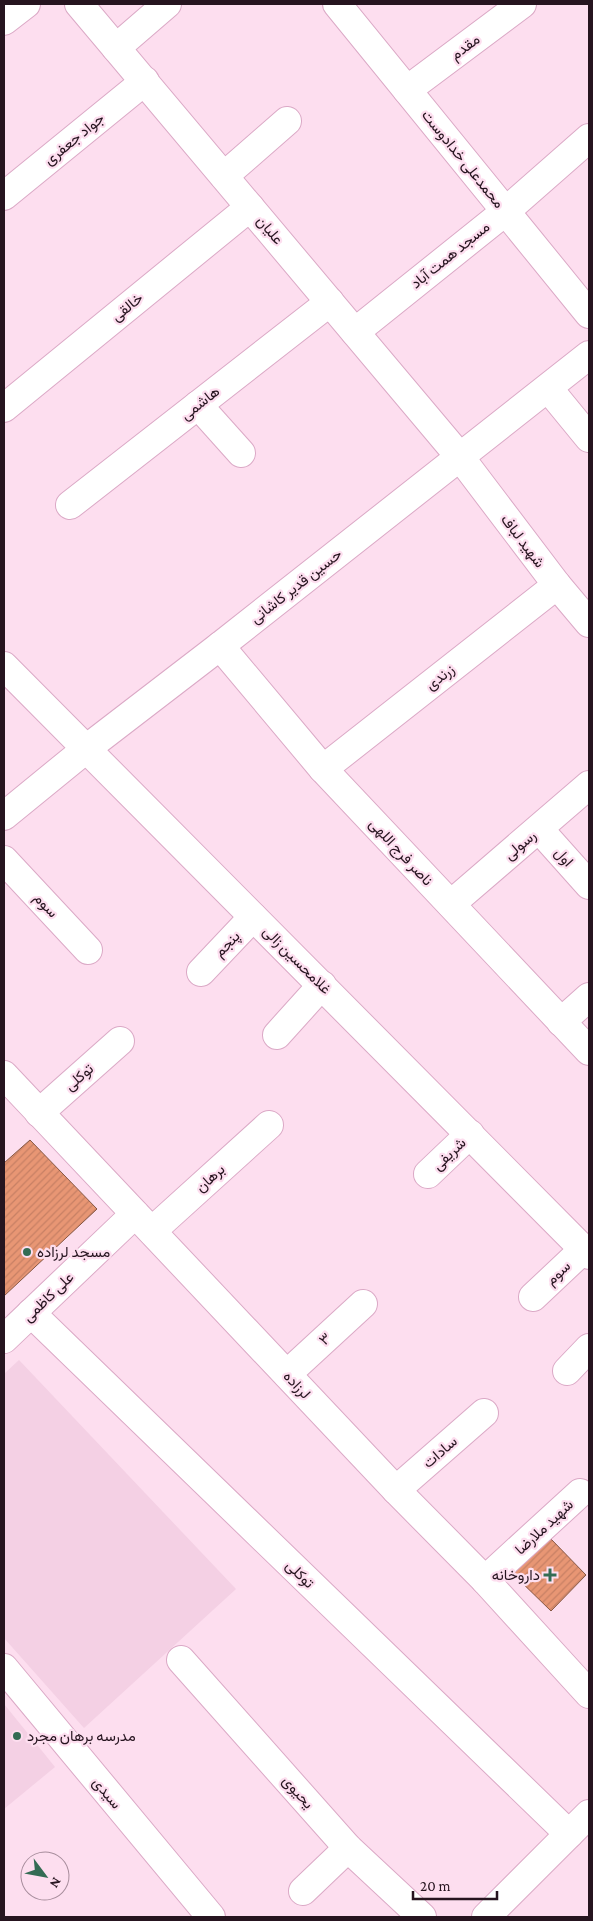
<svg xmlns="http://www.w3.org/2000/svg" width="593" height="1921" font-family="'Crimson Pro',Vazirmatn,serif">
<defs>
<pattern id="building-hatch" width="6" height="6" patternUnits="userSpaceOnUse" patternTransform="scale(1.25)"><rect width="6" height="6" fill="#e89674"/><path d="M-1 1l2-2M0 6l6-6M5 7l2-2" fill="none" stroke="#c78064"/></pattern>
</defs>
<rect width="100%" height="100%" fill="#fddeef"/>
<g fill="#f4d0e4">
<polygon points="19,1360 236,1589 84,1728 4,1638 4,1374"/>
<polygon points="4,1704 55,1767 4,1809"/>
</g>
<g fill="url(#building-hatch)" stroke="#865743">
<polygon points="30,1140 97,1209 4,1296 4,1163"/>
<polygon points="550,1538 586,1575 551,1611 513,1574"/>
</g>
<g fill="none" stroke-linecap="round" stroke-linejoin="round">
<g stroke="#dba9c6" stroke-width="30">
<g id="street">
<polyline points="79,4 460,457 557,585 589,623"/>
<polyline points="337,4 589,314"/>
<polyline points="4,21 26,4"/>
<polyline points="116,48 167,4"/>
<polyline points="407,90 522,4"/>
<polyline points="224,176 287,121"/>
<polyline points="4,196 145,81"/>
<polyline points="355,332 506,211 589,138"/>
<polyline points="548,388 589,438"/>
<polyline points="198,405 241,453"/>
<polyline points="4,408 250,207"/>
<polyline points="70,505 330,302"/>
<polyline points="220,646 323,769 589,1051"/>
<polyline points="4,666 589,1255"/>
<polyline points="323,769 557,585"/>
<polyline points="539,829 589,885"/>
<polyline points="4,860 88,950"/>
<polyline points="451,904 589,785"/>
<polyline points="201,972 253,917"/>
<polyline points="561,1022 589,997"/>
<polyline points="277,1035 322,985"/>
<polyline points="39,1113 120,1041"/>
<polyline points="428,1174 470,1134"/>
<polyline points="152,1231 269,1125"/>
<polyline points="533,1297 584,1249"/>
<polyline points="31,1313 569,1834"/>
<polyline points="567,1371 589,1348"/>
<polyline points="287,1374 363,1304"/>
<polyline points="396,1490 484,1413"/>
<polyline points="485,1580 580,1493"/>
<polyline points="181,1660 348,1848 422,1917"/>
<polyline points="4,1668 211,1917"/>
<polyline points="303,1891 348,1848"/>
</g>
</g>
<g stroke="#dba9c6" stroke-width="30">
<g id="secondary">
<polyline points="4,816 86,749 220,646 589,355"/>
<polyline points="4,1075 396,1490 485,1580 589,1694"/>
<polyline points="4,1339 135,1214"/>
<polyline points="486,1917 589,1814"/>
</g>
</g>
<use href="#street" stroke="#fff" stroke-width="28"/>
<use href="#secondary" stroke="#fff" stroke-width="28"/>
</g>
<g fill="#346c54" stroke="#fddeef" stroke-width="2">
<circle cx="27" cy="1252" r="5"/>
<path d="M547.5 1567.5h5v5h5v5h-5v5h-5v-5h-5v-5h5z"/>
<circle cx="17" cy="1736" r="5"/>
</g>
<g text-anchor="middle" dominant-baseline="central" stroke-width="4.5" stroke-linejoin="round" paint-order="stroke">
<g font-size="15" fill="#26141f" stroke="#fddeef">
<text transform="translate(465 47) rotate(-37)">مقدم</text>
<text transform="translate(74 139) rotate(-39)">جواد جعفری</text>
<text transform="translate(463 159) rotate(51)">محمدعلی خدادوست</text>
<text transform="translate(270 230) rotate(50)">علیان</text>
<text transform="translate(450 255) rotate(-39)">مسجد همت آباد</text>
<text transform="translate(127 307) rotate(-39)">خالقی</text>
<text transform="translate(200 403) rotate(-38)">هاشمی</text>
<text transform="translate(523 541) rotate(53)">شهید لباف</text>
<text transform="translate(296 586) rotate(-38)">حسین قدیر کاشانی</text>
<text transform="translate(440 677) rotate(-38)">زرندی</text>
<text transform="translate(520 845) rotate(-41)">رسولی</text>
<text transform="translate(401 852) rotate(47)">ناصر فرج اللهی</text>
<text transform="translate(564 857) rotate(48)">اول</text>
<text transform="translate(46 905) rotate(47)">سوم</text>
<text transform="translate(227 944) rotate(-46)">پنجم</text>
<text transform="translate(297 960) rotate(45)">غلامحسین زالی</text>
<text transform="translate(79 1077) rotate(-41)">توکلی</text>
<text transform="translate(449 1154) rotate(-44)">شریفی</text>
<text transform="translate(210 1178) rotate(-42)">برهان</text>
<text transform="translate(558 1273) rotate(-43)">سوم</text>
<text transform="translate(48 1297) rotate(-44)">علی کاظمی</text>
<text transform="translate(325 1339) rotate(-43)">۳</text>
<text transform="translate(297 1385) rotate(47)">لرزاده</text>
<text transform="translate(440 1452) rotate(-41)">سادات</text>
<text transform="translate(544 1527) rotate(-43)">شهید ملارضا</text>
<text transform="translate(300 1574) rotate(44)">توکلی</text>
<text transform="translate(298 1792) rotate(48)">یحیوی</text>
<text transform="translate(107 1793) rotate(50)">سیدی</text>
</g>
<g font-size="15" fill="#26141f" stroke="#fddeef" text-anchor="start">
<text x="37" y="1252">مسجد لرزاده</text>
<text x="540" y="1575" text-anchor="end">داروخانه</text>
<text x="27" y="1736">مدرسه برهان مجرد</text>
</g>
</g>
<rect width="593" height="1921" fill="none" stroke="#26141f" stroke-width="10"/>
<g transform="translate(45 1876) rotate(122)"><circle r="24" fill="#fddeef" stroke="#a78d9c"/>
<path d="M0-4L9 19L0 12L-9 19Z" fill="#346c54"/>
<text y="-8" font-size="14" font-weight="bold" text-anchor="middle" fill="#26141f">N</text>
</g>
<path d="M413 1891v8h84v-8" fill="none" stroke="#26141f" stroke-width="2.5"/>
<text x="420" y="1891" font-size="15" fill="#26141f" stroke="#fddeef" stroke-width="4" paint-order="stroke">20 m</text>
</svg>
